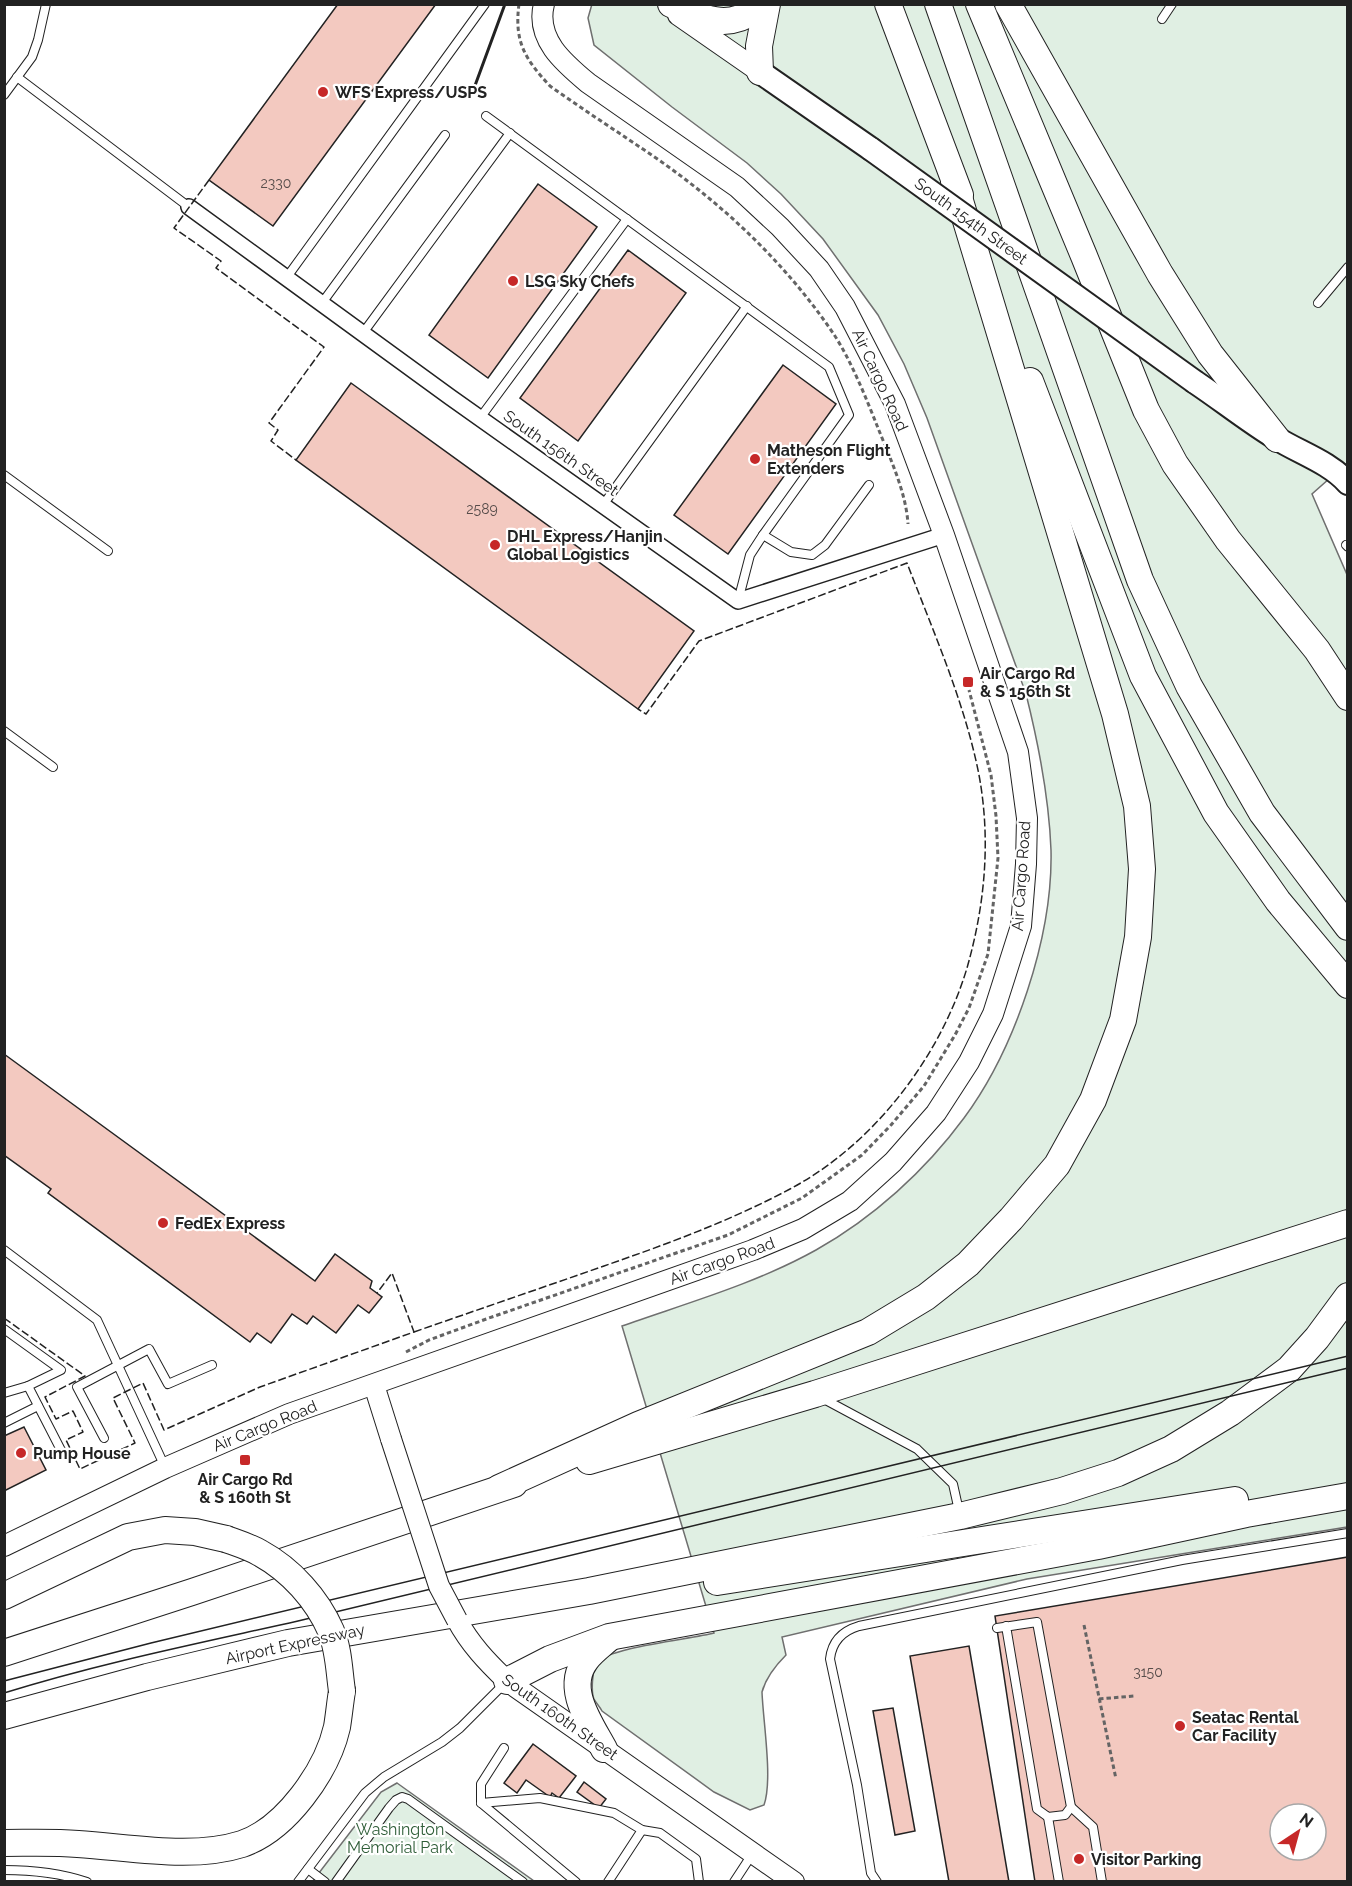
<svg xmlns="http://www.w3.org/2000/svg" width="1352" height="1886" font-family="Raleway,sans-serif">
<rect width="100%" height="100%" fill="#fff"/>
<g fill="#e0efe3" stroke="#6f6f6f" stroke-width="1.5">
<path d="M592 4 1347 5V463L1312 494 1348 577 1347 1527 1027 1579 782 1637 786 1655C775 1666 766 1677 762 1692 763 1721 773 1780 764 1805L750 1810 714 1792 602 1711C600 1707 596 1703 594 1699 591 1692 592 1670 597 1663 608 1647 692 1639 714 1633L622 1326C687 1303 755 1284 816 1250 873 1218 925 1171 964 1118 1015 1049 1053 937 1051 850 1049 797 1039 746 1026 694L927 418 904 364 878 315 823 239 781 194 747 163 672 107 594 45 588 18Z"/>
<polygon points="397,1783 534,1881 312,1882 381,1792"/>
</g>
<g fill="#f3c9c0" stroke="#222" stroke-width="1.5" fill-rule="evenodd">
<polygon points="338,4 436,4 273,226 209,180"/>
<polygon points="538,184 597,227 488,378 429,335"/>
<polygon points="628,250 686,293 578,441 520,398"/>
<polygon points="783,365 836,404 728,554 674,515"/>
<polygon points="351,383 694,631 638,709 296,460"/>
<polygon points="4,1054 315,1281 335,1254 372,1281 370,1288 382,1297 369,1313 358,1305 336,1333 313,1316 307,1324 292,1314 271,1343 257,1333 250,1342 48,1193 51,1189 4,1155"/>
<polygon points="24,1427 46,1470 4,1491 4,1436"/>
<path d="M1348 1557V1882H1035L995 1616ZM1280 1814H1316V1850H1280Z"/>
<polygon points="969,1646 1009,1882 949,1882 910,1656"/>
<polygon points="893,1708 915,1831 895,1835 873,1711"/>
<polygon points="533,1744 576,1776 559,1798 552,1793 550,1797 526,1780 517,1793 504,1783"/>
<polygon points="584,1782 606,1799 599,1808 577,1792"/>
</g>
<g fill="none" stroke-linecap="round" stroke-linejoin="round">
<g stroke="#222" stroke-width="10">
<g id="lane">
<polyline points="1162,19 1172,4"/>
<polyline points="17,77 189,207"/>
<polyline points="4,95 32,57 38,40 46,4"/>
<polyline points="486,116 829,367 849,415 763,535"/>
<polyline points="287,277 485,4"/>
<polyline points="322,303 445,135"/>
<polyline points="1318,303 1348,267"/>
<polyline points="363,333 510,133"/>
<polyline points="480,418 627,219"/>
<polyline points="4,475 108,551"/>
<polyline points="603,505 747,306"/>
<polyline points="1346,545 1348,547"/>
<polyline points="738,601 750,555 763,535 791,552 812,555 825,545 869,485"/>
<polyline points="4,731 53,767"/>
<polyline points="4,1250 97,1320 165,1467"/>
<polyline points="4,1329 61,1370 28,1386 64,1456"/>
<polyline points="4,1393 28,1386"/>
<polyline points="822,1398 917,1449 953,1484 959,1511"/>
<polyline points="4,1423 38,1406"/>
<polyline points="104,1438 77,1387 149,1349 168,1384 212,1365"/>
<polyline points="997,1628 1037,1622 1071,1807 1065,1815 1048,1817 1037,1809 1006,1626"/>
<polyline points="481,1803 481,1784 504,1748"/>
<polyline points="1071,1807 1093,1827 1102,1882"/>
<polyline points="1048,1817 1059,1882"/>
<polyline points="308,1869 325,1882"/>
<path d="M4 1870C32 1870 60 1873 87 1882"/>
<polyline points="298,1882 365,1793 384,1777 442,1742 460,1728 504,1684"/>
<polyline points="336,1882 389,1808 396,1800 402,1797 408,1799 523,1882"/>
<polyline points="576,1882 481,1803 540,1798 614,1813 642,1830 660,1833 696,1859 699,1882"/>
<polyline points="608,1882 642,1830"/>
<polyline points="734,1882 753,1853"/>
<path d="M877 1882 871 1873 857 1785 830 1659C832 1641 842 1631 859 1626L1182 1560 1348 1533"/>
</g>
</g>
<g stroke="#222" stroke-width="18">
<polyline id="street" points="189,207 450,397 738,601 944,535"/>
</g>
<g stroke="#222" stroke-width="22">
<g id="secondary">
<polyline points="678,15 760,72"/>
<polyline points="374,1385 391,1439"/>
<path d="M4 1546 165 1468 289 1414 753 1250 803 1229 850 1201 893 1162 936 1113 969 1062 993 1014 1021 926 1026 864 1027 818 1018 752 944 535 895 404 845 307 819 269 780 227 737 187 588 83C564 63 535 39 544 4"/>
<path d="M457 1620C470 1644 487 1662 507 1681L794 1882"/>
</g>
</g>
<g stroke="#222" stroke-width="26">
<g id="primary">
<polyline points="760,72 871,149"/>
<path d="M1195 382C1222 400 1248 421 1276 438 1300 453 1329 462 1348 483"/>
</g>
</g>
<g stroke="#222" stroke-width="28">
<g id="highway">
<path d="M671 4C705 19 731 33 762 4"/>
<polyline points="888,4 960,195"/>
<polyline points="938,4 1140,580 1189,686 1262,813 1348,927"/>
<polyline points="979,4 1084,256 1146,410 1175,464 1228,540 1317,650 1348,697"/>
<polyline points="1008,4 1160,274 1210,354 1277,439"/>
<polyline points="760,72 759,46 767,4"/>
<polyline points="1030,381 1143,676 1216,813 1278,901 1348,985"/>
<polyline points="589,1461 815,1394 1348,1223"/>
<polyline points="499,1488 638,1425 868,1332 926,1297 968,1264 1011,1219 1057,1165 1093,1100 1123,1020 1138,937 1142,869 1137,806 1115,714 954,181"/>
<polyline points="717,1582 1235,1500"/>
<polyline points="4,1596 128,1537 165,1530 195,1532 226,1539"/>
<polyline points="4,1653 192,1592 514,1484"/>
<polyline points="507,1681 550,1659 609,1637 1098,1546 1246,1514 1348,1496"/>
<polyline points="4,1716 147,1677 288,1643 589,1591 960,1516 1062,1491 1118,1473 1171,1449 1230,1413 1289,1369 1317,1338 1348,1296"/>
<path d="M604 1749C590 1723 564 1688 586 1660 591 1653 600 1646 607 1640"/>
<path d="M4 1843C29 1843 53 1842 78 1844 129 1847 192 1860 242 1844 286 1829 327 1771 337 1727 339 1715 340 1703 342 1691"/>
</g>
</g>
<g stroke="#646464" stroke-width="3" stroke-dasharray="4.5 3" stroke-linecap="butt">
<path d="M519 4C514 42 525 59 550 86 585 111 621 134 656 158 725 206 786 264 833 333 851 360 866 398 878 428 890 458 906 492 908 524"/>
<polyline points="406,1352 429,1340 489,1318 728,1235 802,1198 862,1155 891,1125 924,1086 955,1035 969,1008 988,954 998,858 996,816 991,775 969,690"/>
<polyline points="1084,1625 1116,1779"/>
<polyline points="1099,1699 1134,1696"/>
</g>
<use href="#lane" stroke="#fff" stroke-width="8"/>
<use href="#street" stroke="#fff" stroke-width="15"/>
<use href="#secondary" stroke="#fff" stroke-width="20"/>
<use href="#primary" stroke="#fff" stroke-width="22"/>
<use href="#highway" stroke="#fff" stroke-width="26"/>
<g stroke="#222" stroke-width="1.5">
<polyline points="4,1681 151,1643 1348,1356"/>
<path d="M4 1693C100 1663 200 1643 298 1621L1348 1368"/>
</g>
<g stroke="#222" stroke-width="22" stroke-linecap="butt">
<polyline id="secondary-bridge" points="391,1439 439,1586 457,1620"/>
</g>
<g stroke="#222" stroke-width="26" stroke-linecap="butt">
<polyline id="primary-bridge" points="871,149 1195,382"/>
</g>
<g stroke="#222" stroke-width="28" stroke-linecap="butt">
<path id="highway-bridge" d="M226 1539C237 1543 250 1547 260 1553 291 1570 317 1599 331 1631 339 1650 339 1671 342 1691"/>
</g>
<use href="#secondary-bridge" stroke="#fff" stroke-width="20"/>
<use href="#primary-bridge" stroke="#fff" stroke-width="22"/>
<use href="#highway-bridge" stroke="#fff" stroke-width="26"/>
<g stroke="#222" stroke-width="1.5" stroke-dasharray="8 3" stroke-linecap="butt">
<polyline points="209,180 174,228 221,261 216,268 324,347 269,423 278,430 271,441 296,460"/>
<polyline points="4,1318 85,1376 45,1397 56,1419 73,1411 83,1432 66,1440 80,1469 135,1443 113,1398 143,1383 164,1430 260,1387 414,1332 392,1273 377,1293"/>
<path d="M414 1332C477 1310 541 1288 604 1266 667 1244 730 1221 790 1189 873 1145 940 1058 967 968 985 905 991 840 979 775 965 703 933 631 907 563L699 641 646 714 638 709"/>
</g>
<polyline stroke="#222" stroke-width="3" points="473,91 505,4"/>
</g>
<g fill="#c62828" stroke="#fff" stroke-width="2">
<circle cx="323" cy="92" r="6"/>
<circle cx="513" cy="281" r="6"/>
<circle cx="755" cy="459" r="6"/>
<circle cx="495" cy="545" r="6"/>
<rect x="962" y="676" width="12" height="12" rx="3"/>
<circle cx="163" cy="1223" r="6"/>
<circle cx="21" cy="1453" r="6"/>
<rect x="239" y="1454" width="12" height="12" rx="3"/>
<circle cx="1180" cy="1726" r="6"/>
<circle cx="1079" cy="1859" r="6"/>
</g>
<g text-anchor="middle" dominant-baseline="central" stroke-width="4.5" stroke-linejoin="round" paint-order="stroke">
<g font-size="14" fill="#564c4a">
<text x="276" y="183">2330</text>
<text x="482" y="509">2589</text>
<text x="1148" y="1672">3150</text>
</g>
<g font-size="16" font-weight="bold" fill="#222" stroke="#fff" text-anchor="start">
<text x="335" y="92">WFS Express/USPS</text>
<text x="525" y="281">LSG Sky Chefs</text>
<text x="767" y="450">Matheson Flight<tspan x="767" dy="18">Extenders</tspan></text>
<text x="507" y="536">DHL Express/Hanjin<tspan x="507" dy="18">Global Logistics</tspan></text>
<text x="980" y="673">Air Cargo Rd<tspan x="980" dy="18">&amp; S 156th St</tspan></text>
<text x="175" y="1223">FedEx Express</text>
<text x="33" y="1453">Pump House</text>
<text x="245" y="1479" text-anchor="middle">Air Cargo Rd<tspan x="245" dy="18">&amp; S 160th St</tspan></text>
<text x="1192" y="1717">Seatac Rental<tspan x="1192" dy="18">Car Facility</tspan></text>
<text x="1091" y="1859">Visitor Parking</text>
</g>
<g font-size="16" fill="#222" stroke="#fff">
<text transform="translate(971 221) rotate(36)">South 154th Street</text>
<text transform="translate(880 380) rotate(65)">Air Cargo Road</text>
<text transform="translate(561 453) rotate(35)">South 156th Street</text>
<text transform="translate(1021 876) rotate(-86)">Air Cargo Road</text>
<text transform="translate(722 1261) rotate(-20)">Air Cargo Road</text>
<text transform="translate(265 1426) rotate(-22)">Air Cargo Road</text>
<text transform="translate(295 1644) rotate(-12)">Airport Expressway</text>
<text transform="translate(560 1717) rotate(35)">South 160th Street</text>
</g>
<g font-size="16" fill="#2f5e38" stroke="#fff">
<text x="400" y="1829">Washington<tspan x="400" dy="18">Memorial Park</tspan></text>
</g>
</g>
<rect width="1352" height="1886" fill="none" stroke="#222222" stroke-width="12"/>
<g transform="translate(1298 1832) rotate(36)"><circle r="28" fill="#ffffff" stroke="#a7a7a7" stroke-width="1.5"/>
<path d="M0-4.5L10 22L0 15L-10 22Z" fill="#c62828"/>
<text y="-9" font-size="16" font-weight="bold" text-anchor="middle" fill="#222222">N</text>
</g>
</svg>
